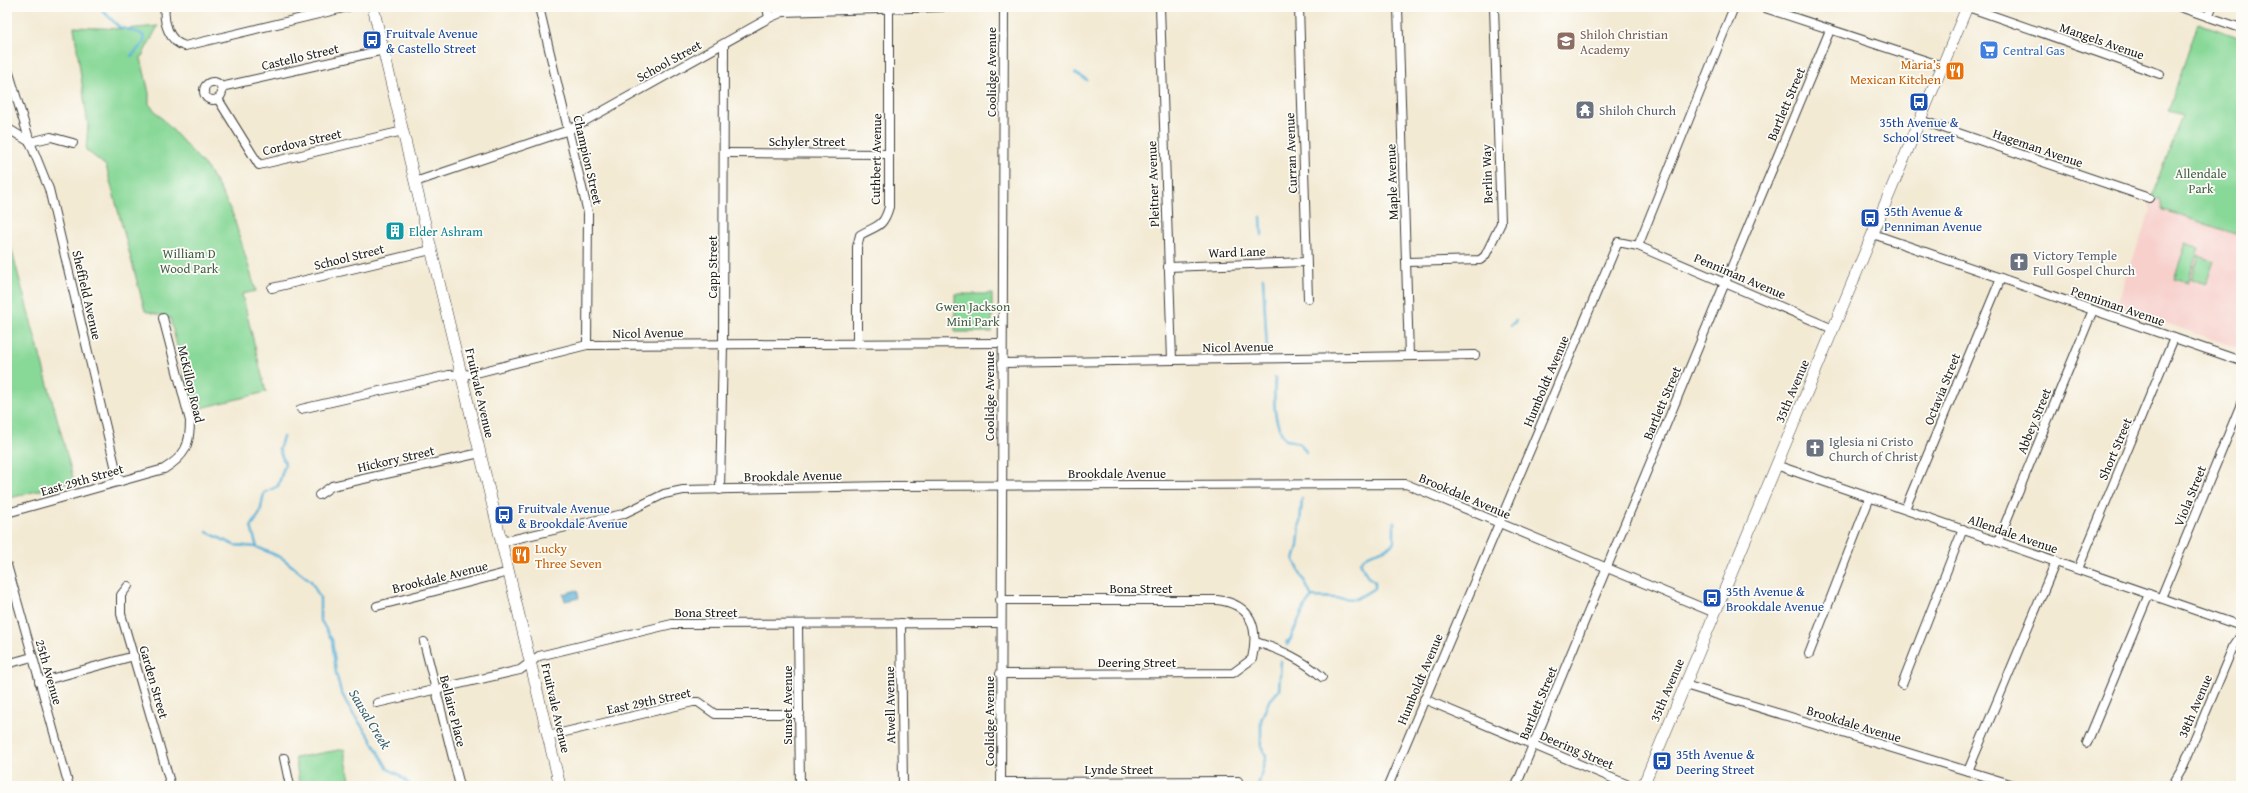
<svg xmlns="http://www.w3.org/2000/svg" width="2248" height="793" font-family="'Gentium Book Plus',serif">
<rect width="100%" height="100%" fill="#fdfcf7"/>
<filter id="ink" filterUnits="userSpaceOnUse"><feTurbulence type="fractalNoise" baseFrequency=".025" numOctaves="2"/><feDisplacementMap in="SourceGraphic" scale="8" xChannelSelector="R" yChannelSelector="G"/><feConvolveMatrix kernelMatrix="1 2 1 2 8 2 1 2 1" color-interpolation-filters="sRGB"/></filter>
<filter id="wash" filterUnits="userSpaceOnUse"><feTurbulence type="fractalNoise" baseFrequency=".012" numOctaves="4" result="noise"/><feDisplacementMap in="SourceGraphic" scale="16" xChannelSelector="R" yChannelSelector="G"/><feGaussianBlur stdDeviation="0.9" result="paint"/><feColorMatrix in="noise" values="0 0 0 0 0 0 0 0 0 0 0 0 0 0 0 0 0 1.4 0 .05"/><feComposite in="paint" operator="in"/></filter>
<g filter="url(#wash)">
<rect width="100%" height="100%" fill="#f3ead4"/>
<polygon fill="#f7d0cc" points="2152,198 2160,200 2165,210 2241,236 2241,349 2116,306 2151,209 2149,208"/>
<g fill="#88d898" stroke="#527a5a">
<polygon points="2198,23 2241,38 2241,236 2164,210 2160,200 2152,198 2182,115 2168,111"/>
<polygon points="158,26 141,58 149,93 149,104 207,168 220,189 233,215 256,291 242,294 266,392 193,410 170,318 145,311 106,166 86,150 88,126 74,27 126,29"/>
<polygon points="7,233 74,481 7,499"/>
<polygon points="2186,243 2199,248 2187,283 2174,279"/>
<polygon points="2199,256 2214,261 2206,284 2191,279"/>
<rect x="955" y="294" width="37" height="38"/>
<polygon points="344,749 351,785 300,786 295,758"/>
</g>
<polygon fill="#5db3d9" stroke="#3c687a" points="577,590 579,598 565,601 563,594"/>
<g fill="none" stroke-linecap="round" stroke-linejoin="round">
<g stroke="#5db3d9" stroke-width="2.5">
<polyline points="102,7 102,10 119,27 140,33 144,37 144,43 131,56"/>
<polyline points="1075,73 1087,80"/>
<polyline points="1261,217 1262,235"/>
<polyline points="1263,278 1267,348"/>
<polyline points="1511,325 1516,321"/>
<path d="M1275 378C1274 399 1272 422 1286 440 1296 441 1301 442 1306 452"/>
<polyline points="283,437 279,449 285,464 278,486 264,493 260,513 251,527 257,547 282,558 311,581 320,598 320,619 332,640 336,673 341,692 353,714 369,736 388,769 398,774 411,786"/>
<polyline points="1302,499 1298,546 1294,560 1312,597"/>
<polyline points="207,532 234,545 257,547"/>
<path d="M1312 597 1356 599 1375 588V582L1368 577 1360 562C1371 549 1382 554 1394 543V522"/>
<polyline points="1286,642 1291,639"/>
<polyline points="1288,644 1305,606 1312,597"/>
<polyline points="1258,786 1266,756 1261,746 1261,720 1268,703 1279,690 1281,661"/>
</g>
</g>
</g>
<g filter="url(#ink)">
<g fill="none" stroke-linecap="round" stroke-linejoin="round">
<g stroke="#3c3b38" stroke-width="10">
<g id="minor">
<path d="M165 7C163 22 169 42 185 46L348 7"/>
<polyline points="539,7 588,213 587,345"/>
<polyline points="767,7 769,18"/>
<polyline points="1160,7 1172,360"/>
<polyline points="1299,7 1308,299"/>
<polyline points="1398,7 1409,356"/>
<polyline points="1762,7 1942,66"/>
<polyline points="1968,7 2160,74"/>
<polyline points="2180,7 2241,28"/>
<polyline points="2208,17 2212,7"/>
<polyline points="9,73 30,142 51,137 73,143"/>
<circle cx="213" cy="91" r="9"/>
<polyline points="221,87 384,50"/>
<polyline points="218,99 259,165 403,131"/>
<polyline points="1920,120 2149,198"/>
<polyline points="7,128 30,142 49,189 119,482"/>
<polyline points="724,153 889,154"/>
<polyline points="415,182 569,130 769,18 783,12 942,7"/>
<polyline points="1873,234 2241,361"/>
<polyline points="1638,246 1833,329"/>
<polyline points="1407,262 1480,260 1485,256 1501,223 1494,7"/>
<polyline points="1168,267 1306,262"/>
<polyline points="272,288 431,250"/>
<path d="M857 343V247L860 235C877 225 883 228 889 207V9"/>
<polyline points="1002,363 1475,355"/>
<polyline points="301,409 449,375 472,374 587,345 1002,343"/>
<polyline points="1776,465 2241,626"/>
<polyline points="720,490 723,344 724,45"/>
<polyline points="319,495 332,486 480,453"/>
<polyline points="1905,509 2001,278"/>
<path d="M7 513 164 469C185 456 190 446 190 421L163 318"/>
<polyline points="1998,541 2093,310"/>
<polyline points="501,542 623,514 664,494 683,490 889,486 1406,484 1715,613"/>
<polyline points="7,565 69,786"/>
<polyline points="2078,569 2174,338"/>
<polyline points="128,586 121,595 121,614 171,786"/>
<polyline points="2161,598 2241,404"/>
<path d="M1000 600H1217C1252 604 1259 628 1252 659L1233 673 1000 674"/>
<polyline points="377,606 509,572"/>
<polyline points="901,623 903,786"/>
<polyline points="798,625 800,786"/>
<polyline points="424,642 460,786"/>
<path d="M1256 642C1281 650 1302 659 1322 677"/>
<polyline points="1809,654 1870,497"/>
<polyline points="7,664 32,657"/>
<polyline points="39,682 134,656"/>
<polyline points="1685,685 2017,786"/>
<polyline points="1902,685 1963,529"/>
<polyline points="1424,699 1631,786"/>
<polyline points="377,703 520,670 539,656 672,624 1000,623"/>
<polyline points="548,736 693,702 698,702 715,714 800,714"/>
<polyline points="2087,743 2149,594"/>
<polyline points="284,758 290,786"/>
<polyline points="1968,771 2056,561"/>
<polyline points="1001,782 1238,781"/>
<polyline points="1001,786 1004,7"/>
<polyline points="1388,786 1618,242 1638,246 1734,7"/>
<polyline points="1516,786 1830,30"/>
<polyline points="2172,786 2182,769 2233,647 2241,635"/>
</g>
</g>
<g stroke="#3c3b38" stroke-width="12">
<g id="major">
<polyline points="373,7 560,786"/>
<polyline points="1643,786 1967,7"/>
</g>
</g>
<use href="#minor" stroke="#fff" stroke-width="8"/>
<use href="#major" stroke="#fff" stroke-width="11"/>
</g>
</g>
<defs>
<g id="bus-square" transform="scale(1)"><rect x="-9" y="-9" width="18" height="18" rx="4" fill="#1a4fb4" stroke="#fdfcf7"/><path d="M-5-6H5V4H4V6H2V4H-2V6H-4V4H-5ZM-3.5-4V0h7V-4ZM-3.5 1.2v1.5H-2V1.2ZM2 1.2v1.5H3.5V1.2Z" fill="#fff"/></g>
<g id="school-square" transform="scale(1)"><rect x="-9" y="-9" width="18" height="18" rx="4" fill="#8d6e63" stroke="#fdfcf7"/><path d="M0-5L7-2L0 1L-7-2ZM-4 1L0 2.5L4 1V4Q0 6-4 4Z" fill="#fff"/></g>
<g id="supermarket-square" transform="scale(1)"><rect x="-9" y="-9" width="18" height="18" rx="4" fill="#3f7fe0" stroke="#fdfcf7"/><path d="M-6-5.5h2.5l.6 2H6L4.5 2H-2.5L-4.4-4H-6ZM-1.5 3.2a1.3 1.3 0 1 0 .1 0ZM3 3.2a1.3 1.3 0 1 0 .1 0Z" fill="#fff"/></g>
<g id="restaurant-square" transform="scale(1)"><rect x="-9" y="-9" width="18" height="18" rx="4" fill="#e8710a" stroke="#fdfcf7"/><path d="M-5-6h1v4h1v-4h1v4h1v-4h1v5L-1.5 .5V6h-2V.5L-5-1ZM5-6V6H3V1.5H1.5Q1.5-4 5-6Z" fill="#fff"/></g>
<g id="temple-square" transform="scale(1)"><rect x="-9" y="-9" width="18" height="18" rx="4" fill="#6b7280" stroke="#fdfcf7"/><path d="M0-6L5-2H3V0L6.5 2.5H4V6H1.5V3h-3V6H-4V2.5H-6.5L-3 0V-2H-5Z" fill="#fff"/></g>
<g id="building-square" transform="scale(1)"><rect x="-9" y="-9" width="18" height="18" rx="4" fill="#0f9aa8" stroke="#fdfcf7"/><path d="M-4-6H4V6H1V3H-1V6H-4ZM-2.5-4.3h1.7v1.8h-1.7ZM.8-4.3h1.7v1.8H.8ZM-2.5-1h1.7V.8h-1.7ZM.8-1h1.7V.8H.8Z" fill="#fff"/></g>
<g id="church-square" transform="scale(1)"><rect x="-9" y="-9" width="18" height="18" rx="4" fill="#6b7280" stroke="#fdfcf7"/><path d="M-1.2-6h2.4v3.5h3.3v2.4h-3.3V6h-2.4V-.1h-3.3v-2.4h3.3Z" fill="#fff"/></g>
</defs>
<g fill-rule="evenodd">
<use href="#bus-square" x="372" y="40"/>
<use href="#school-square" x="1566" y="41"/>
<use href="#supermarket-square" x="1989" y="50"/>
<use href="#restaurant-square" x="1955" y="71"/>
<use href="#bus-square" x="1919" y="102"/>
<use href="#temple-square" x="1585" y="110"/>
<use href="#bus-square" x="1870" y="218"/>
<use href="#building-square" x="395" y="231"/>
<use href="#church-square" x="2019" y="262"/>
<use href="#church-square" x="1815" y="448"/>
<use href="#bus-square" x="504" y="515"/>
<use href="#restaurant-square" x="521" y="555"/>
<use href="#bus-square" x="1712" y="598"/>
<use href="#bus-square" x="1662" y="761"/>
</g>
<g text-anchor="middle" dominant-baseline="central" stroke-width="3.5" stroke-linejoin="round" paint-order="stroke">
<g font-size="13" fill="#164399" stroke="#fdfcf7" text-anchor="start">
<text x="386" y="33">Fruitvale Avenue<tspan x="386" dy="15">&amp; Castello Street</tspan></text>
<text x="1919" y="122" text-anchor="middle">35th Avenue &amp;<tspan x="1919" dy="15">School Street</tspan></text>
<text x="1884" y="211">35th Avenue &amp;<tspan x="1884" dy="15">Penniman Avenue</tspan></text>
<text x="518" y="508">Fruitvale Avenue<tspan x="518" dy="15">&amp; Brookdale Avenue</tspan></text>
<text x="1726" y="591">35th Avenue &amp;<tspan x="1726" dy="15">Brookdale Avenue</tspan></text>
<text x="1676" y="754">35th Avenue &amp;<tspan x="1676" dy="15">Deering Street</tspan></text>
</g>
<g font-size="13" fill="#785e54" stroke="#fdfcf7" text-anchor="start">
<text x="1580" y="34">Shiloh Christian<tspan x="1580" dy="15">Academy</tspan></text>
</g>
<g font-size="13" fill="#1c1c1c" stroke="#fdfcf7">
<text transform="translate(2102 41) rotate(19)">Mangels Avenue</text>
<text transform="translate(300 57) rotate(-13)">Castello Street</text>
<text transform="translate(669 61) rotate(-29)">School Street</text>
<text transform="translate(991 72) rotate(-90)">Coolidge Avenue</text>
<text transform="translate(1786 104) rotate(-67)">Bartlett Street</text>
<text x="807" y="141">Schyler Street</text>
<text transform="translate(302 142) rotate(-13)">Cordova Street</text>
<text transform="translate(2038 148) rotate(19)">Hageman Avenue</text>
<text transform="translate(1291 153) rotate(-92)">Curran Avenue</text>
<text transform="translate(876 159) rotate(-89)">Cuthbert Avenue</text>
<text transform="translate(588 160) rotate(77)">Champion Street</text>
<text transform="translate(1487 174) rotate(-92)">Berlin Way</text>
<text transform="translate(1392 182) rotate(-92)">Maple Avenue</text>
<text transform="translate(1153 184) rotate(-92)">Pleitner Avenue</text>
<text transform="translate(1237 252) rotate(-2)">Ward Lane</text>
<text transform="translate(349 257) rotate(-14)">School Street</text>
<text transform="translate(712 267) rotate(-90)">Capp Street</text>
<text transform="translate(1740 276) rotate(23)">Penniman Avenue</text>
<text transform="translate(87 295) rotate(77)">Sheffield Avenue</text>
<text transform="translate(2118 306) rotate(19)">Penniman Avenue</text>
<text transform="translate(648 333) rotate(-1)">Nicol Avenue</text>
<text transform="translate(1238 347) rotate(-1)">Nicol Avenue</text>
<text transform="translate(1546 381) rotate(-67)">Humboldt Avenue</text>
<text transform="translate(191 384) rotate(77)">McKillop Road</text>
<text transform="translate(1942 389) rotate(-68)">Octavia Street</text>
<text transform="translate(1792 391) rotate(-67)">35th Avenue</text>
<text transform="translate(480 393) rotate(77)">Fruitvale Avenue</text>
<text transform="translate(989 396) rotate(-90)">Coolidge Avenue</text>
<text transform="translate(1662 403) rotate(-67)">Bartlett Street</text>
<text transform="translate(2034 421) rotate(-68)">Abbey Street</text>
<text transform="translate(2115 449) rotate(-67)">Short Street</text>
<text transform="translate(396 459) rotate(-13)">Hickory Street</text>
<text x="1117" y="473">Brookdale Avenue</text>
<text transform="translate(793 476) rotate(-1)">Brookdale Avenue</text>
<text transform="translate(82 480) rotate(-16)">East 29th Street</text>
<text transform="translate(1465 496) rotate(23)">Brookdale Avenue</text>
<text transform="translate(2190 496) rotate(-68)">Viola Street</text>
<text transform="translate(2013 534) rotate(19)">Allendale Avenue</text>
<text transform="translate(440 577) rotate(-14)">Brookdale Avenue</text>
<text x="1141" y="588">Bona Street</text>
<text x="706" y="612">Bona Street</text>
<text x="1137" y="662">Deering Street</text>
<text transform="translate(49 672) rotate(74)">25th Avenue</text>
<text transform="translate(1420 679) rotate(-67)">Humboldt Avenue</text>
<text transform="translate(154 682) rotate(74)">Garden Street</text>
<text transform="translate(1667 690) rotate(-67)">35th Avenue</text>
<text transform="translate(649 701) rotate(-12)">East 29th Street</text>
<text transform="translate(1538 703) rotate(-67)">Bartlett Street</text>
<text transform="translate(787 705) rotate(-90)">Sunset Avenue</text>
<text transform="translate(890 705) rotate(-91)">Atwell Avenue</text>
<text transform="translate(2195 706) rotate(-67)">38th Avenue</text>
<text transform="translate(556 708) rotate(77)">Fruitvale Avenue</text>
<text transform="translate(453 711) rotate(76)">Bellaire Place</text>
<text transform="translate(989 721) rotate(-90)">Coolidge Avenue</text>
<text transform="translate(1854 724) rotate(17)">Brookdale Avenue</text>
<text transform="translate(1577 750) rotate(23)">Deering Street</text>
<text x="1119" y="769">Lynde Street</text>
</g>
<g font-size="13" fill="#366cbe" stroke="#fdfcf7" text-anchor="start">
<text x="2003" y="50">Central Gas</text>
</g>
<g font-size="13" fill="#c56008" stroke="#fdfcf7" text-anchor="end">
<text x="1941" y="64">Maria’s<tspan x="1941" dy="15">Mexican Kitchen</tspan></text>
<text x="535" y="548" text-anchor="start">Lucky<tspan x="535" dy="15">Three Seven</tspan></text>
</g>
<g font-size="13" fill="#5b616d" stroke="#fdfcf7" text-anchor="start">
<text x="1599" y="110">Shiloh Church</text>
<text x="2033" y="255">Victory Temple<tspan x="2033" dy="15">Full Gospel Church</tspan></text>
<text x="1829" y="441">Iglesia ni Cristo<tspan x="1829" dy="15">Church of Christ</tspan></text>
</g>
<g font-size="13" fill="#425e47" stroke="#fdfcf7">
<text x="2201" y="173">Allendale<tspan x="2201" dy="15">Park</tspan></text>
<text x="189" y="253">William D<tspan x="189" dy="15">Wood Park</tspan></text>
<text x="973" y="306">Gwen Jackson<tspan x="973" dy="15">Mini Park</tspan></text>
</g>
<g font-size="13" fill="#0d838f" stroke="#fdfcf7" text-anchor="start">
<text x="409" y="231">Elder Ashram</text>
</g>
<g font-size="14" font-style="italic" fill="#396071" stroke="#fdfcf7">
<text transform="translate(370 719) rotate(59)">Sausal Creek</text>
</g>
</g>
<rect width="2248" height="793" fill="none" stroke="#fdfcf7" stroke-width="24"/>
</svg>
